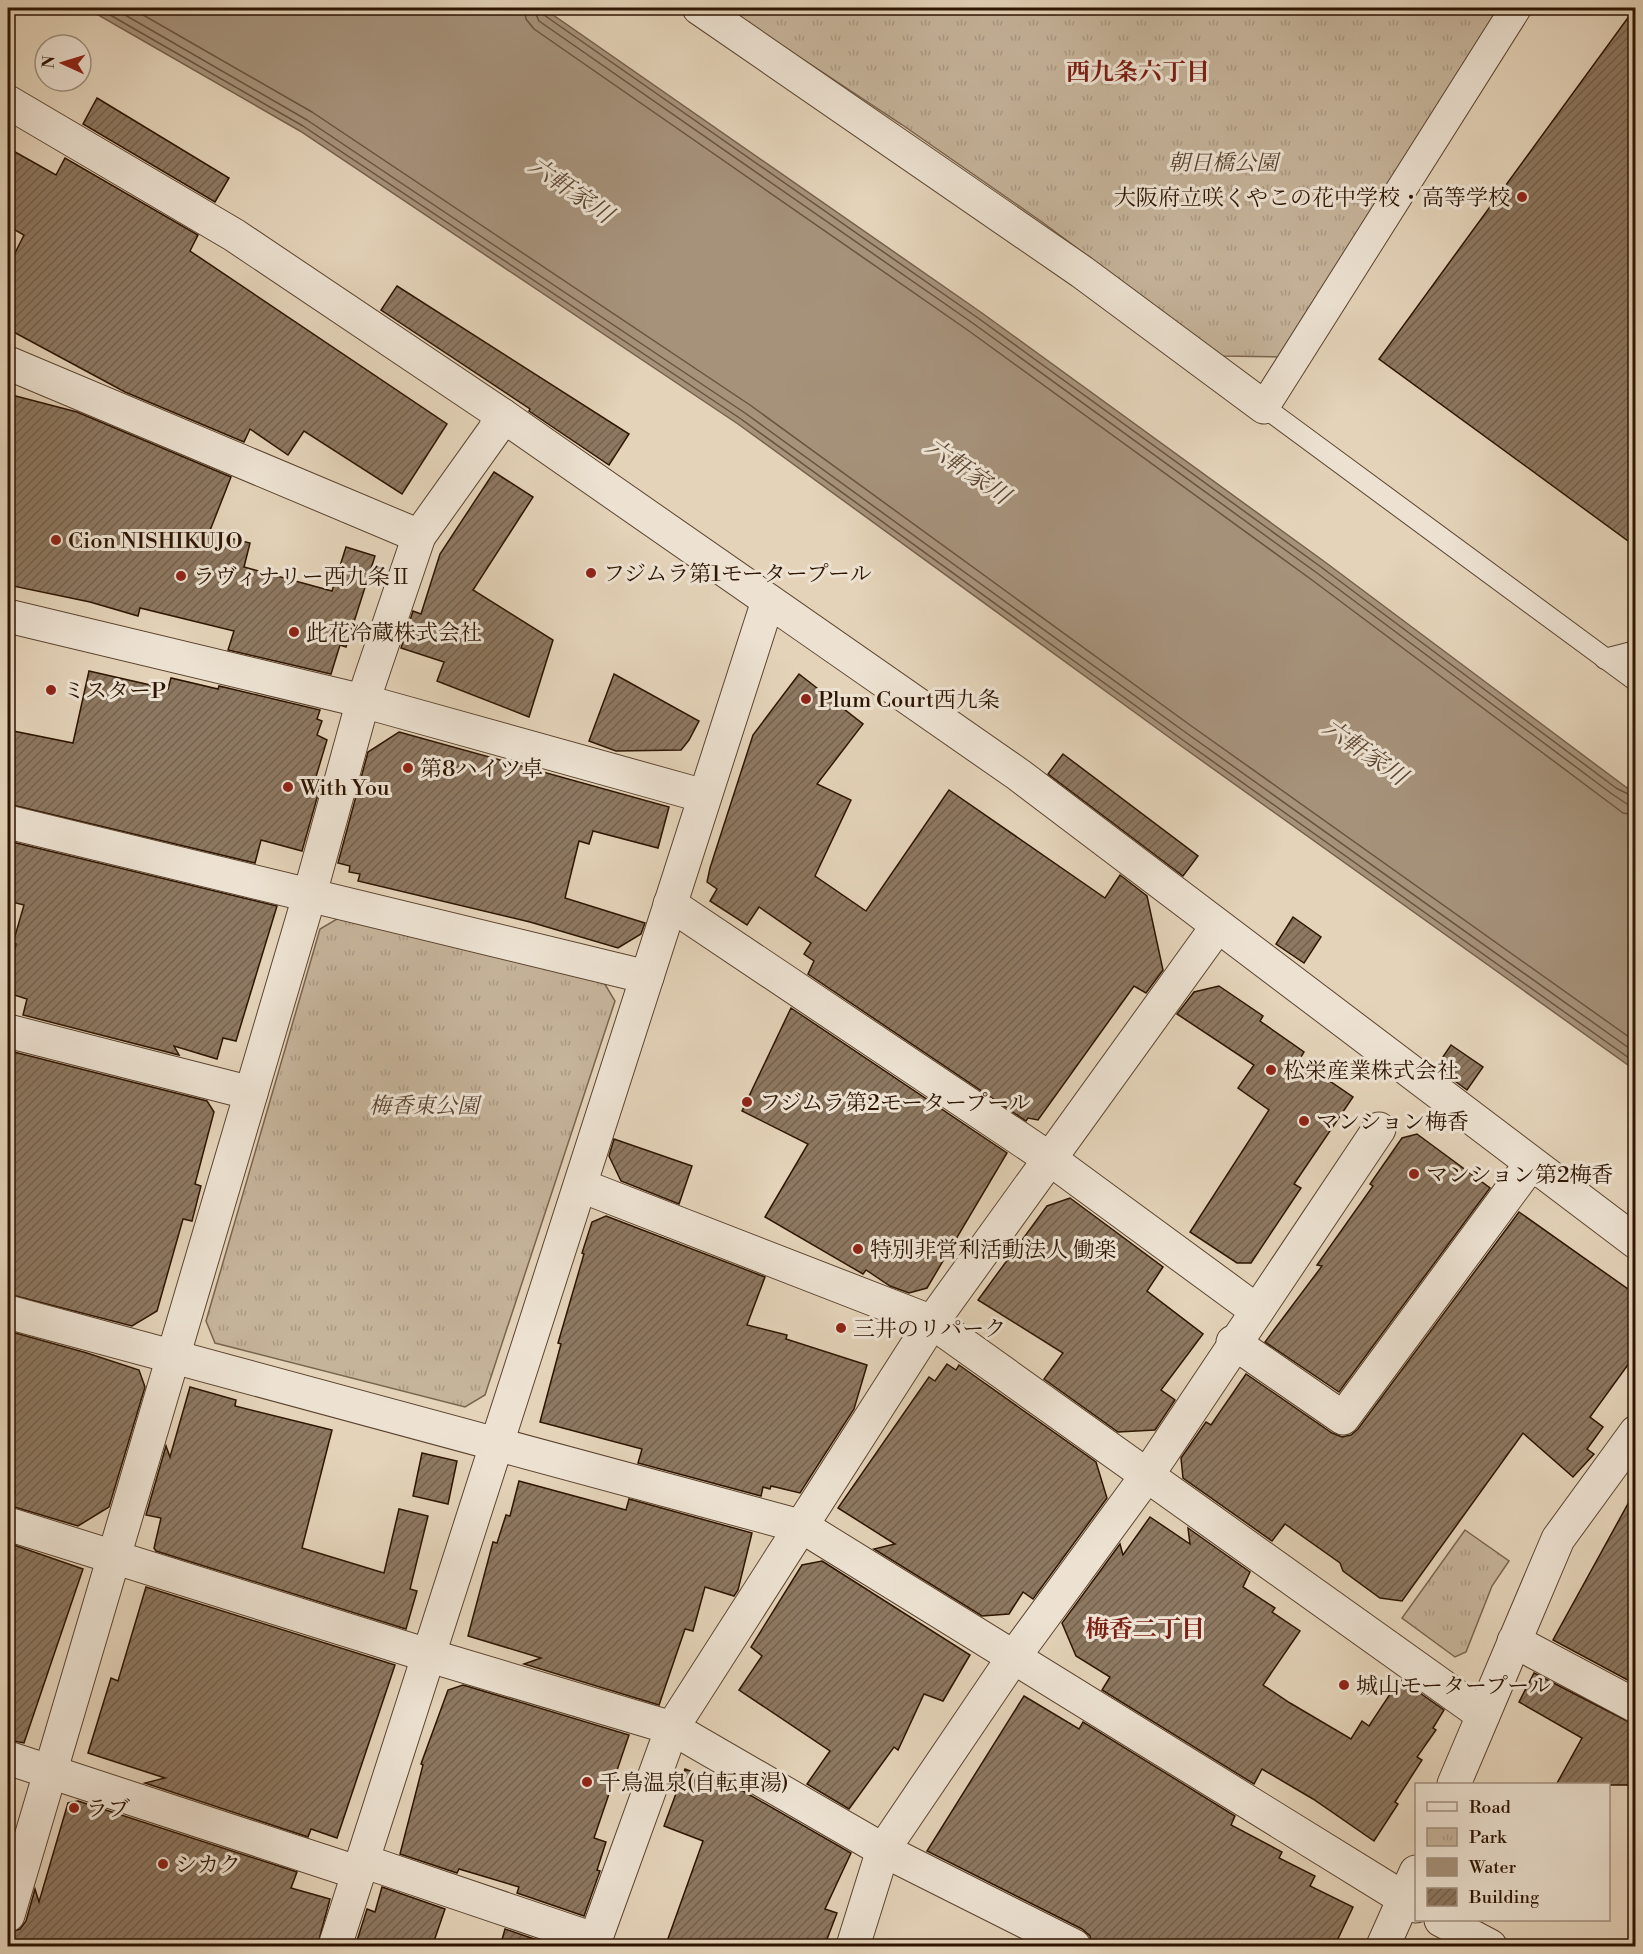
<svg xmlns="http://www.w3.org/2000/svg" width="1643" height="1954" font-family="'Libre Bodoni','Noto Serif JP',serif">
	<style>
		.park { fill: url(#park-tufts); stroke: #7a644e; stroke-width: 1.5 }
		.water { fill: #a6927b; stroke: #76604b; stroke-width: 1.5 }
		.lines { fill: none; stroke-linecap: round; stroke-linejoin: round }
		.shore { stroke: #6a543e; stroke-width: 1.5 }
		.building { fill: url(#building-hatch); stroke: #2e1502; stroke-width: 1.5 }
		.service-casing { stroke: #5c4430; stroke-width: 22 }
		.pedestrian-casing { stroke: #5c4430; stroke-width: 32 }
		.minor-casing { stroke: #5c4430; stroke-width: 35 }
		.service { stroke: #ede2d2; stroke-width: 20 }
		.pedestrian { stroke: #ede2d2; stroke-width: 30 }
		.minor { stroke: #ede2d2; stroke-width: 33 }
		.poi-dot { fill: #8f2418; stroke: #ede2d2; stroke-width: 2 }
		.labels { text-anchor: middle; stroke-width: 6; stroke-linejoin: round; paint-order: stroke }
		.park-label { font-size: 22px; font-style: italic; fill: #5b4430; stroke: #ede2d2 }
		.poi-label { font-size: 22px; fill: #2e1502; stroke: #ede2d2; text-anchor: start }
		.neighbourhood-label { font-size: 24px; font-weight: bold; fill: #7a1f14; stroke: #ede2d2 }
		.water-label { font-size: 24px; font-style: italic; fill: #5e4732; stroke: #ede2d2 }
	</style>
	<defs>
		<pattern id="park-tufts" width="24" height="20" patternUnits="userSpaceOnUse" patternTransform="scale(1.5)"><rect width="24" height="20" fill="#c5b39a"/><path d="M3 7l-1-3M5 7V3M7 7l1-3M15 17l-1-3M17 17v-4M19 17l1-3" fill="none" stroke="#aa9983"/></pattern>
		<pattern id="building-hatch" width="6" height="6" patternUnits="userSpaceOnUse" patternTransform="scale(1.5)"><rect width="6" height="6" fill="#8d7861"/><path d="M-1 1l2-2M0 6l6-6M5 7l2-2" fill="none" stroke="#74614e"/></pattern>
	</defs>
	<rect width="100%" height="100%" fill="#e4d3b9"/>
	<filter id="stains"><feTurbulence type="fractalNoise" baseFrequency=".00333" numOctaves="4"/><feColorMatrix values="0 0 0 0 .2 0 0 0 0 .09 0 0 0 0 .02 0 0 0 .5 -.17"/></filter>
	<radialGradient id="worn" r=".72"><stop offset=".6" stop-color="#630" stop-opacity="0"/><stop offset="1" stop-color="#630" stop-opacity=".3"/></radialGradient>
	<g class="park">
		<path d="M 725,8 L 1506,8 L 1283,357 L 1222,356 L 1042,222 L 901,124 Z"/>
		<path d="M 342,916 L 603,981 L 615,1001 L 485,1395 L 465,1407 L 215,1343 L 206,1321 L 320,929 Z"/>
		<path d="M 1465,1530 L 1509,1561 L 1492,1586 L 1466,1652 L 1455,1657 L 1402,1618 Z"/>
	</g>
	<path class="water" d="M 86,8 L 543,8 L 982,313 L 1325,562 L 1635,794 L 1635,1070 L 1177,743 L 738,424 L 300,131 Z"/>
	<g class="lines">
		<g class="shore">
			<path d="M 98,8 L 303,126 L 741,419 L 1180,738 L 1636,1063"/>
			<path d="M 113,8 L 307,120 L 745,413 L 1185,732 L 1636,1053"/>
			<path d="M 131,8 L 312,112 L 750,405 L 1190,725 L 1636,1042"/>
			<path d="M 524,8 L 526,19 L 534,29 L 969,331 L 1312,580 L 1607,801 L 1623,813 L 1636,815"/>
			<path d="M 533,8 L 539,21 L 974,324 L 1317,573 L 1612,794 L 1627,804 L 1636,806"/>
			<path d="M 541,8 L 544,15 L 978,318 L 1321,567 L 1616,788 L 1636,798"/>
		</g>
	</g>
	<g class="building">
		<path d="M 1635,8 L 1635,546 L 1379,359 Z"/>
		<path d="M 97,98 L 229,178 L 215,202 L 83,124 Z"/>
		<path d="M 8,148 L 56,175 L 65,158 L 198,235 L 190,251 L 447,424 L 402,494 L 304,431 L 288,455 L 250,429 L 244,442 L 125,392 L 8,329 L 8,267 L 24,235 L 8,226 Z"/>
		<path d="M 397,286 L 629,434 L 609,465 L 529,411 L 530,409 L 381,310 Z"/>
		<path d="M 8,394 L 77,412 L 231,477 L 209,533 L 250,543 L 244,567 L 332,591 L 346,547 L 375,556 L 346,647 L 340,645 L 331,674 L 228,650 L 234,631 L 140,608 L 138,616 L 90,602 L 8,585 Z"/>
		<path d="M 494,472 L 533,497 L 473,590 L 553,640 L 529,717 L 437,681 L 444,662 L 401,648 L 413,611 L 421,614 L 440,554 Z"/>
		<path d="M 89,671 L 168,689 L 171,678 L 218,689 L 219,686 L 320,710 L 317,719 L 322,721 L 317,735 L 327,740 L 312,790 L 321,784 L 302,851 L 261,840 L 255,863 L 8,804 L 8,730 L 73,743 Z"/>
		<path d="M 614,674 L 699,721 L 689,740 L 681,750 L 616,751 L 589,741 Z"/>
		<path d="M 799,674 L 863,724 L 817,784 L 851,800 L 815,876 L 866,911 L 949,790 L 1105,898 L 1120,875 L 1147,896 L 1163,970 L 1146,993 L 1134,986 L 1038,1120 L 1028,1118 L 1026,1121 L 808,974 L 814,961 L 804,954 L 811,943 L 759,907 L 747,925 L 710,901 L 717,889 L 707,882 L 710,868 L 753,735 Z"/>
		<path d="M 399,732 L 669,807 L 658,848 L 593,831 L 589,844 L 579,841 L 565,898 L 645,923 L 641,934 L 618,948 L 530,922 L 358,881 L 360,874 L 349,872 L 350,866 L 338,863 L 368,752 Z"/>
		<path d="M 1063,754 L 1198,856 L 1183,876 L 1048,774 Z"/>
		<path d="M 8,841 L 277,906 L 236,1041 L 223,1038 L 217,1059 L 174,1046 L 179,1055 L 23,1015 L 27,999 L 8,993 L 8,977 L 16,944 L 13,943 L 24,905 L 8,901 Z"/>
		<path d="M 1293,917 L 1321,937 L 1304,963 L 1276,944 Z"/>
		<path d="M 1219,986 L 1263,1016 L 1260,1021 L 1304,1052 L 1299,1060 L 1353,1097 L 1294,1184 L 1301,1188 L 1251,1263 L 1237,1263 L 1190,1232 L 1269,1110 L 1238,1088 L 1254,1065 L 1177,1014 L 1194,992 Z"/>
		<path d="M 791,1008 L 1007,1153 L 927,1288 L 909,1293 L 890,1286 L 866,1270 L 863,1274 L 765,1217 L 808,1144 L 742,1111 Z"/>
		<path d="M 1451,1045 L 1483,1067 L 1467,1090 L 1436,1067 Z"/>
		<path d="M 14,1052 L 207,1101 L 214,1112 L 195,1184 L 201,1186 L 192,1221 L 183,1219 L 157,1311 L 132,1326 L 8,1294 L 8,1075 Z"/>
		<path d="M 1417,1134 L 1490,1188 L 1339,1392 L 1265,1342 L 1322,1266 L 1317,1265 L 1373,1186 L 1370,1184 L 1402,1138 Z"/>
		<path d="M 614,1139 L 692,1166 L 679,1204 L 621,1181 L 609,1156 Z"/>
		<path d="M 1070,1198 L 1163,1267 L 1147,1291 L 1203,1334 L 1161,1390 L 1175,1400 L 1155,1430 L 1118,1432 L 1044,1379 L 1063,1353 L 978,1300 L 1047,1206 Z"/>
		<path d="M 1519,1212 L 1635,1294 L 1635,1355 L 1590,1417 L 1603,1427 L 1587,1449 L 1594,1454 L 1573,1477 L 1523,1433 L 1402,1601 L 1380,1598 L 1343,1571 L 1340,1563 L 1285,1524 L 1272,1541 L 1183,1478 L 1181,1458 L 1206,1422 L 1211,1425 L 1246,1374 L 1332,1433 L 1342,1437 L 1351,1435 L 1358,1429 Z"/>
		<path d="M 606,1216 L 765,1277 L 747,1325 L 787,1335 L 786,1339 L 867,1365 L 854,1409 L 800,1493 L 771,1486 L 770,1489 L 763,1487 L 761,1496 L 638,1463 L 642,1449 L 540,1422 L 561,1344 L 558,1343 L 584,1254 L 582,1253 L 592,1222 Z"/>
		<path d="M 8,1331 L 87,1353 L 139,1370 L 145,1387 L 109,1507 L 78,1526 L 11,1506 L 15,1491 L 8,1489 Z"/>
		<path d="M 947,1364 L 956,1370 L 959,1365 L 1096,1462 L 1107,1498 L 1033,1599 L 1023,1592 L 1009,1614 L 982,1616 L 874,1549 L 895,1544 L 838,1508 L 929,1377 L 935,1381 Z"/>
		<path d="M 190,1387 L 236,1400 L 235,1406 L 332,1430 L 302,1548 L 384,1573 L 399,1509 L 428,1516 L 410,1589 L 417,1591 L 406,1629 L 156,1551 L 154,1548 L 161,1518 L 146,1515 L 166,1446 L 170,1457 Z"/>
		<path d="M 422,1453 L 457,1461 L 448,1504 L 413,1496 Z"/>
		<path d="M 519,1481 L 626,1510 L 629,1499 L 752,1533 L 738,1590 L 734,1596 L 705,1587 L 693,1631 L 685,1629 L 659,1705 L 524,1664 L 541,1658 L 468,1636 L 493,1542 L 497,1543 L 506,1515 L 510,1516 Z"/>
		<path d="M 1635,1491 L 1635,1684 L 1553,1640 Z"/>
		<path d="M 1150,1517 L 1190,1544 L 1188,1528 L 1250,1572 L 1243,1587 L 1275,1608 L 1272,1612 L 1300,1631 L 1263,1685 L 1290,1703 L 1351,1739 L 1362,1721 L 1369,1726 L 1400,1679 L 1444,1710 L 1433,1728 L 1436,1730 L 1417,1757 L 1422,1760 L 1395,1802 L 1398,1804 L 1374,1841 L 1313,1799 L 1262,1769 L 1254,1784 L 1102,1690 L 1110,1677 L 1076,1656 L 1062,1623 L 1120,1544 L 1123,1555 Z"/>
		<path d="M 8,1543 L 83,1569 L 24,1743 L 8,1740 Z"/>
		<path d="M 822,1561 L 970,1655 L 943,1701 L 924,1694 L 898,1750 L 894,1747 L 849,1809 L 807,1784 L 830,1751 L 739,1690 L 762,1656 L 751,1647 L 802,1565 Z"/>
		<path d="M 146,1587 L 395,1665 L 337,1838 L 311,1829 L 308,1837 L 145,1783 L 165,1778 L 88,1753 L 111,1678 L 118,1681 Z"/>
		<path d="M 1534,1673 L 1635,1725 L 1635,1785 L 1556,1785 L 1582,1738 L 1519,1702 Z"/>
		<path d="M 463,1685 L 629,1735 L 594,1838 L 606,1842 L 597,1870 L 600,1871 L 584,1916 L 517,1893 L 519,1887 L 459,1869 L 457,1873 L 400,1854 L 423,1765 L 421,1764 L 448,1690 Z"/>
		<path d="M 1024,1696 L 1079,1729 L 1083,1722 L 1235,1816 L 1231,1825 L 1282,1852 L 1279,1858 L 1315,1876 L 1310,1886 L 1353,1907 L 1334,1947 L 1092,1947 L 1090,1936 L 1082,1929 L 927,1851 Z"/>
		<path d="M 685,1769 L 743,1791 L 851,1853 L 825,1909 L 837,1913 L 824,1947 L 665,1947 L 703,1841 L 664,1826 Z"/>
		<path d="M 78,1801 L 297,1872 L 291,1888 L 330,1899 L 317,1947 L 25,1947 L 8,1943 L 8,1933 L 20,1929 L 26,1921 L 35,1889 L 39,1902 L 68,1803 Z"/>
		<path d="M 382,1887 L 445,1909 L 432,1947 L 355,1947 L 367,1909 L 375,1912 Z"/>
		<path d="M 505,1929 L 546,1943 L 545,1947 L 500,1947 Z"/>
	</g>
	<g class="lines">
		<g class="service-casing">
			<g id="service">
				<path d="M 1264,407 L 1636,681"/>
				<path d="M 1605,659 L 1636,651"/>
			</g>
		</g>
		<g class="pedestrian-casing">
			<path id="pedestrian" d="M 1264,407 L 1516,8"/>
		</g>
		<g class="minor-casing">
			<g id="minor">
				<path d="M 699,8 L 1082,272 L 1264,407"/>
				<path d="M 8,102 L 234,235 L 502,415 L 1019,775 L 1636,1242"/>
				<path d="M 8,363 L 419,536"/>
				<path d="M 8,616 L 363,701 L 704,796"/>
				<path d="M 8,822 L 647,977"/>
				<path d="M 670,904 L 1050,1159 L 1257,1311"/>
				<path d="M 8,1031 L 251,1093"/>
				<path d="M 582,1186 L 932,1322 L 1483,1715"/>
				<path d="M 8,1312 L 803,1527 L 1416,1906"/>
				<path d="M 1233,1342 L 1343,1418 L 1530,1165"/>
				<path d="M 8,1524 L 427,1655 L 672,1728 L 883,1850 L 1074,1946"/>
				<path d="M 1514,1641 L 1636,1706"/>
				<path d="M 8,1758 L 359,1873"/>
				<path d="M 1454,1784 L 1558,1539 L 1636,1432"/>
				<path d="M 363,1861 L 596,1940"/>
				<path d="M 8,1915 L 309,897 L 363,701 L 419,536 L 494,431 L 502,415"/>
				<path d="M 1441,1920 L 1490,1946"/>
				<path d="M 335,1946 L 768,601"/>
				<path d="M 593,1946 L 672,1728 L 932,1322 L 1217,927"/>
				<path d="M 853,1946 L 883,1850 L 1013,1658 L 1148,1474 L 1379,1129"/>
				<path d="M 1383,1946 L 1416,1872"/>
			</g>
		</g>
		<use href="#service" class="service"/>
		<use href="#pedestrian" class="pedestrian"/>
		<use href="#minor" class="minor"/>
	</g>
	<g class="poi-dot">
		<circle cx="1522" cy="197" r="6"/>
		<circle cx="56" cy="540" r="6"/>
		<circle cx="591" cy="573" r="6"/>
		<circle cx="181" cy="576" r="6"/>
		<circle cx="294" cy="632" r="6"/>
		<circle cx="51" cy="690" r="6"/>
		<circle cx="806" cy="699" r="6"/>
		<circle cx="408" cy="768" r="6"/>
		<circle cx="288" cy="787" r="6"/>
		<circle cx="1271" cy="1070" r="6"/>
		<circle cx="747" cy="1102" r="6"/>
		<circle cx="1304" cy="1121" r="6"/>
		<circle cx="1414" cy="1174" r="6"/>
		<circle cx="858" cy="1249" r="6"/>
		<circle cx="841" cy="1328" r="6"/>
		<circle cx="1344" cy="1685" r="6"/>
		<circle cx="587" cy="1782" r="6"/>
		<circle cx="74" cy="1808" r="6"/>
		<circle cx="163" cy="1864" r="6"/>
	</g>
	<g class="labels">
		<g class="park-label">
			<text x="1223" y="170">朝日橋公園</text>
			<text x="424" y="1113">梅香東公園</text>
		</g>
		<g class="poi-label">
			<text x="1510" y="205" text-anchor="end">大阪府立咲くやこの花中学校・高等学校</text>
			<text x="68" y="548">Cion NISHIKUJO</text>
			<text x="603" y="581">フジムラ第1モータープール</text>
			<text x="193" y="584">ラヴィナリー西九条Ⅱ</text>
			<text x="306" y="640">此花冷蔵株式会社</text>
			<text x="63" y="698">ミスターP</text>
			<text x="818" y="707">Plum Court西九条</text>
			<text x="420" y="776">第8ハイツ卓</text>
			<text x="300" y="795">With You</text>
			<text x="1283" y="1078">松栄産業株式会社</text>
			<text x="759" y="1110">フジムラ第2モータープール</text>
			<text x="1316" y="1129">マンション梅香</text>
			<text x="1426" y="1182">マンション第2梅香</text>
			<text x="870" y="1257">特別非営利活動法人 働楽</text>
			<text x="853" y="1336">三井のリパーク</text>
			<text x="1356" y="1693">城山モータープール</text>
			<text x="599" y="1790">千鳥温泉(自転車湯)</text>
			<text x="86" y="1816">ラブ</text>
			<text x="175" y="1872">シカク</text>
		</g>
		<g class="neighbourhood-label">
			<text x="1138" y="80">西九条六丁目</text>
			<text x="1145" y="1637">梅香二丁目</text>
		</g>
		<g class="water-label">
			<text transform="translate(571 190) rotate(35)" y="8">六軒家川</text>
			<text transform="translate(968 471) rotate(35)" y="8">六軒家川</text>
			<text transform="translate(1365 752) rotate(35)" y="8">六軒家川</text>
		</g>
	</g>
	<rect width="1643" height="1954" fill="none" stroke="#e4d3b9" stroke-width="30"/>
	<rect x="9" y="9" width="1625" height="1936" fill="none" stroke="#2e1502" stroke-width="3"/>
	<rect x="15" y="15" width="1613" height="1924" fill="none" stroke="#2e1502" stroke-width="1.5"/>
	<rect x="1415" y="1783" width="195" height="138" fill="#ede2d2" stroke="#a1907f" stroke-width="1.5"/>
	<rect x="1427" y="1802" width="30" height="9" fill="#ede2d2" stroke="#a1907f" stroke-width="1.5"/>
	<text x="1469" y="1813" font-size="18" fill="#2e1502">Road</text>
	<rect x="1427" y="1828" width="30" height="18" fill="url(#park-tufts)" stroke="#a1907f" stroke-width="1.5"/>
	<text x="1469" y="1843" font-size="18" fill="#2e1502">Park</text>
	<rect x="1427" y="1858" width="30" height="18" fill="#a6927b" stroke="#a1907f" stroke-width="1.5"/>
	<text x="1469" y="1873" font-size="18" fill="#2e1502">Water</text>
	<rect x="1427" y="1888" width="30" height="18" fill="url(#building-hatch)" stroke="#a1907f" stroke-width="1.5"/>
	<text x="1469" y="1903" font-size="18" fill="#2e1502">Building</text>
	<g transform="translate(63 63) rotate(274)"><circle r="28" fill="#ede2d2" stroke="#a1907f" stroke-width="1.5"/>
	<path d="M0-4.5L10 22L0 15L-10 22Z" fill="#8f2418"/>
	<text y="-9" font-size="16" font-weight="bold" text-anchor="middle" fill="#2e1502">N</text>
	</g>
	<rect width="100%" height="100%" filter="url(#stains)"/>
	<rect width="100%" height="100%" fill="url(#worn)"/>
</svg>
